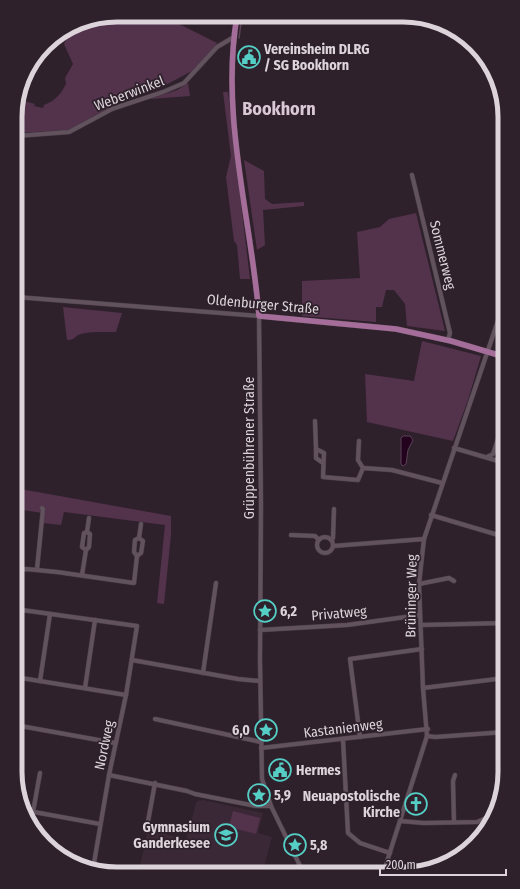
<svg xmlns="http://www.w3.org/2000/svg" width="520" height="889" font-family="'Fira Sans Condensed',sans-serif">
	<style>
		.built { fill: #3b2836 }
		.green { fill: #53324c }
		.water { fill: #23021e; stroke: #5b4157 }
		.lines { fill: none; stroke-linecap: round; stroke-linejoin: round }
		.stream { stroke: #5b4157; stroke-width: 1.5 }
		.minor-casing { stroke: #4a3f48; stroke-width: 5 }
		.major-casing { stroke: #4a3f48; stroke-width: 6 }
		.minor { stroke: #61525d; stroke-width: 4 }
		.major { stroke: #a56d99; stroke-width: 5.5 }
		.labels { text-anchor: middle; stroke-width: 3.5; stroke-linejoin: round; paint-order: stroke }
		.poi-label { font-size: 14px; font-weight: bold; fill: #ddd4db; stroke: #2e212b; text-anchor: start }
		.street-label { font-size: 14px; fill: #ddd4db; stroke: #2e212b }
		.district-label { font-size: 18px; font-weight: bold; fill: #dac8d6; stroke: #2e212b }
		.rim { fill: none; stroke: #ddd4db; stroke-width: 5 }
	</style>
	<rect width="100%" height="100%" fill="#2e212b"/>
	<path class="built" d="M 203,800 L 263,813 L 258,833 L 272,837 L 262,874 L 149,873 L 139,871 L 148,829 L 186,840 L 196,803 L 198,801 Z"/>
	<g class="green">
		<path d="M 117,15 L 181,15 L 177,23 L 217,43 L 210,53 L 192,71 L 158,89 L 129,97 L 68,130 L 16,133 L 17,99 L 35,104 L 34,106 L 43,108 L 44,105 C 55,101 61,94 66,84 L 65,78 L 73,64 L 64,44 L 68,35 L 63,32 L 78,23 Z"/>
		<path d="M 188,83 L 190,96 L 150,99 L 177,90 Z"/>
		<path d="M 223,92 L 228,92 L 250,279 L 240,279 L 237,245 L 234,241 L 226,177 L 231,156 Z"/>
		<path d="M 244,160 L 264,171 L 265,199 L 272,204 L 304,202 L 304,206 L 263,210 L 265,245 L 257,250 Z"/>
		<path d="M 416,213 L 445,331 L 407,326 L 405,304 L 394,290 L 386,290 L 382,307 L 376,307 L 376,322 L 302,316 L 302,281 L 360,278 L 357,232 L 380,227 L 389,219 Z"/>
		<path d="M 63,307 L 122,313 L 116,332 C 107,332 86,331 78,335 C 74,338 73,340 67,340 Z"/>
		<path d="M 422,341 L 481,356 L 468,400 L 453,441 L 367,422 L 365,374 L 414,381 Z"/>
		<path d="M 15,488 L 171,516 L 171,535 L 164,604 L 157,603 L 165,525 L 64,512 L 61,525 L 43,523 L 43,513 L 15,509 Z"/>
		<path d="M 233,811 L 260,818 L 256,834 L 229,827 Z"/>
	</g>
	<path class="water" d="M 403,436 L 410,436 L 413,440 L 408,450 L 406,464 L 403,466 L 401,464 L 401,438 Z"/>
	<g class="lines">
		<path class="stream" d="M 239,38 L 242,16"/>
		<g class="minor-casing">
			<g id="minor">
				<path d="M 16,136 L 69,132 L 112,109 L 163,92 L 184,83 L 217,47 L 234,37"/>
				<path d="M 412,175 L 450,333 L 448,340"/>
				<path d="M 16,297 L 259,316 L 261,505 L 260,660 L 262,779 L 271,806 L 304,874"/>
				<path d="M 315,421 L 316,449 L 324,453 L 323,477 L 358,480 L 363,468 L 392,470 L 442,483"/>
				<path d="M 359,441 L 358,460 L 363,468"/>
				<path d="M 454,448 L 505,463"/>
				<path d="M 316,449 L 316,458 L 323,463"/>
				<path d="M 487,457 L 493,454 L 501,430"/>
				<path d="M 500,505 L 505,489"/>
				<path d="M 431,515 L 505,537"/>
				<path d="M 291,535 L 315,536 L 319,540"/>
				<circle cx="325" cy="545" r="8"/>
				<path d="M 331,540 L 333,538 L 334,509"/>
				<path d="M 333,546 L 424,539"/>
				<path d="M 86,550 L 82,547 L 84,533 L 87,532"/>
				<path d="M 137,556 L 134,552 L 135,540 L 139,538"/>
				<path d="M 37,569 L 43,509 L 42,508"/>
				<path d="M 21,570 L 26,569 L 57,572 L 134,583 L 137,556 L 141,553 L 143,541 L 139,538 L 141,524"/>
				<path d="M 82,575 L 86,550 L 89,547 L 90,534 L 87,532 L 89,518"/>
				<path d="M 15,579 L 19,577 L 21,572 L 19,568 L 15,566"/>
				<path d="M 419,584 L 449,578 L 454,581"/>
				<path d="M 15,609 L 137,626 L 126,695 L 109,775 L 93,869"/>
				<path d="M 421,625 L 505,623"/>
				<path d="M 260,630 L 347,625 L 420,615"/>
				<path d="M 132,660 L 238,679 L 260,681"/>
				<path d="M 203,673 L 216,583"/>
				<path d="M 15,677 L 126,695"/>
				<path d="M 40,681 L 50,614"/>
				<path d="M 85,688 L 95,620"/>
				<path d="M 423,688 L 505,678"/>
				<path d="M 155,719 L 261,742"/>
				<path d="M 15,725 L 115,743"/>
				<path d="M 427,736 L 435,737 L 505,732"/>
				<path d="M 360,737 L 350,659 L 422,649"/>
				<path d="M 343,740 L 348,833 L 360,843 L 390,853"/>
				<path d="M 261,748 L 428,729"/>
				<path d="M 109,775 L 187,791 L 195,794 L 256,806 L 271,806"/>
				<path d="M 23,810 L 100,824"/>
				<path d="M 33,812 L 40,773"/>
				<path d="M 400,821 L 424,823 L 477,822 L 491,816"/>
				<path d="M 454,822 L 453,781 L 455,775"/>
				<path d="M 147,827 L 155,783"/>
				<path d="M 383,874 L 427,736 L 423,688 L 419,584 L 424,539 L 505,300"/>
			</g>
		</g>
		<g class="major-casing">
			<path id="major" d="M 237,16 C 220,116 251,217 259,316 L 396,329 L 451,341 L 505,357"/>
		</g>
		<use href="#minor" class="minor"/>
		<use href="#major" class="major"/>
	</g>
	<defs>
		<g id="civic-ring" transform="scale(1.15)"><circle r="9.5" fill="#2e212b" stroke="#55cec5" stroke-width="1.5"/><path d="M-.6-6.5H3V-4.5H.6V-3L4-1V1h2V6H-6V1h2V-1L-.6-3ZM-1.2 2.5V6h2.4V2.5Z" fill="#55cec5"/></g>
		<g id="sight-ring" transform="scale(1.15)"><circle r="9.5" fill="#2e212b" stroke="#55cec5" stroke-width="1.5"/><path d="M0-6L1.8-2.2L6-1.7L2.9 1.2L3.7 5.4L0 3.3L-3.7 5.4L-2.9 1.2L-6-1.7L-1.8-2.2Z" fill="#55cec5"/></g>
		<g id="church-ring" transform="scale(1.15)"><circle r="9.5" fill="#2e212b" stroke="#55cec5" stroke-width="1.5"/><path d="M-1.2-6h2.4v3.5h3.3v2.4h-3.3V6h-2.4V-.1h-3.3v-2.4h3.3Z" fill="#55cec5"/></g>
		<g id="school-ring" transform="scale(1.15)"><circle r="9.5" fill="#2e212b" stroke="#55cec5" stroke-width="1.5"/><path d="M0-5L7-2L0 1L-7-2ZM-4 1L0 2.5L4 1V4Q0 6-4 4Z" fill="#55cec5"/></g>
	</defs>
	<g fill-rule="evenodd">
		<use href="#civic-ring" x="249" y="57"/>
		<use href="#sight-ring" x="265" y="611"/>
		<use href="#sight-ring" x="266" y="730"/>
		<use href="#civic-ring" x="280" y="770"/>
		<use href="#sight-ring" x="259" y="795"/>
		<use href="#church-ring" x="416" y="804"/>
		<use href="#school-ring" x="226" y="835"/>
		<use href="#sight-ring" x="295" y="845"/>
	</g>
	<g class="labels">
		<g class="poi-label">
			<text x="264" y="54">Vereinsheim DLRG<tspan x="264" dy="16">/ SG Bookhorn</tspan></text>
			<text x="280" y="616">6,2</text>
			<text x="250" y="735" text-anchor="end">6,0</text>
			<text x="296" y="775">Hermes</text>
			<text x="274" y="800">5,9</text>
			<text x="400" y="801" text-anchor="end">Neuapostolische<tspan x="400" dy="16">Kirche</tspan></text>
			<text x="210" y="832" text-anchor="end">Gymnasium<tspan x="210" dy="16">Ganderkesee</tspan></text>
			<text x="310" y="850">5,8</text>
		</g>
		<g class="street-label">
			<text transform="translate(129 93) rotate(-21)" y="5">Weberwinkel</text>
			<text transform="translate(443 255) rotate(76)" y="5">Sommerweg</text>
			<text transform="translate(263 304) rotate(5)" y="5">Oldenburger Straße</text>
			<text transform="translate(249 448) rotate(-90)" y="5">Grüppenbührener Straße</text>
			<text transform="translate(411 596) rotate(-89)" y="5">Brüninger Weg</text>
			<text transform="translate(339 613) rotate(-5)" y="5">Privatweg</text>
			<text transform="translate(343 728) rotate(-7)" y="5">Kastanienweg</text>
			<text transform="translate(104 745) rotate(-78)" y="5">Nordweg</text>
		</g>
		<g class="district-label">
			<text x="279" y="115">Bookhorn</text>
		</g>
	</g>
	<path d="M0 0H520V889H0ZM117 22H403A95 95 0 0 1 498 117V772A95 95 0 0 1 403 867H117A95 95 0 0 1 22 772V117A95 95 0 0 1 117 22Z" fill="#2e212b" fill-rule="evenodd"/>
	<path class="rim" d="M117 22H403A95 95 0 0 1 498 117V772A95 95 0 0 1 403 867H117A95 95 0 0 1 22 772V117A95 95 0 0 1 117 22Z"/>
	<path d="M380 869v6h126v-6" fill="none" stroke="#ddd4db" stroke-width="2"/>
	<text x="386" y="869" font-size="12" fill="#ddd4db" stroke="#2e212b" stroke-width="3" paint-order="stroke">200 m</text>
</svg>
